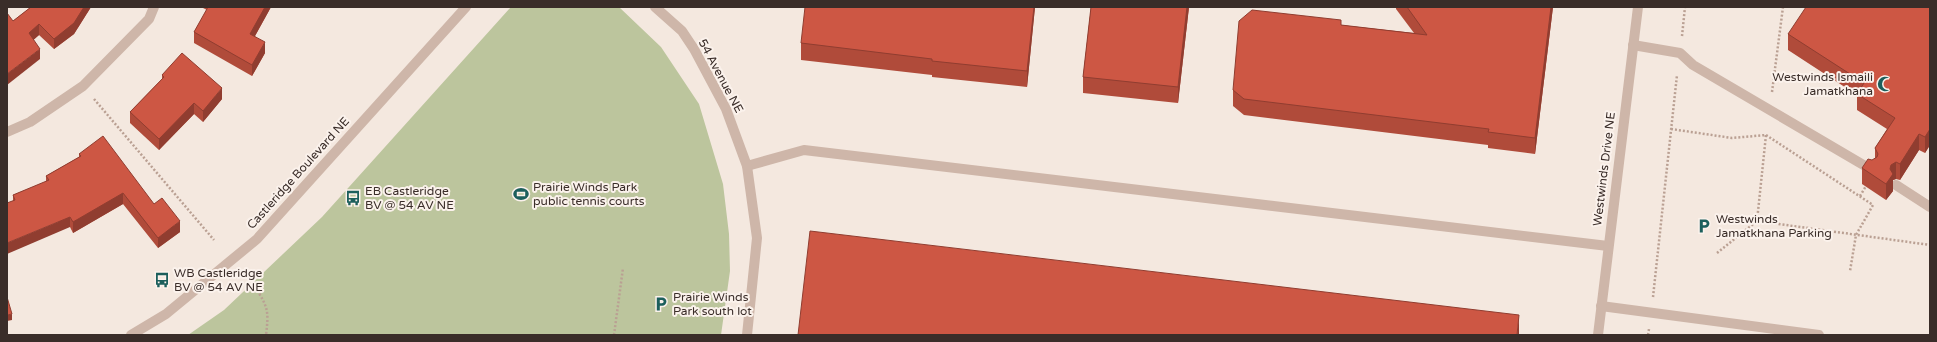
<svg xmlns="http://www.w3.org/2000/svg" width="1937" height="342" font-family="'Varela Round',sans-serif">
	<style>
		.green { fill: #bcc59d }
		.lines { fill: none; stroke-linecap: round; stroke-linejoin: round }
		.path { stroke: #baa093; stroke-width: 2.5; stroke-dasharray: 2 2; stroke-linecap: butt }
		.service { stroke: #ceb6a9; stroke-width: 10 }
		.minor { stroke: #ceb6a9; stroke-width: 10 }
		.tertiary { stroke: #ceb6a9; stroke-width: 10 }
		.wall { fill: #b04b3a }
		.shaded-wall { fill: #903d30 }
		.building { fill: #cd5744; stroke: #903d30 }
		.labels { text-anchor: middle; stroke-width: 4; stroke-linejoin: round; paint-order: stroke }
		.street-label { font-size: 12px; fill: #3a2d29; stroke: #fbf2ec }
		.poi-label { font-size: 12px; fill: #3a2d29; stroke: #fbf2ec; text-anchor: start }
	</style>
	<rect width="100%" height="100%" fill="#f4e8df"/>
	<path class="green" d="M 511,7 L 619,7 L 661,47 L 699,104 L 723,184 L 729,234 L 730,271 L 721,335 L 188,335 L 224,310 L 322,217 Z"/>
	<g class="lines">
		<g class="path">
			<path d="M 1682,36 L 1685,7"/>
			<path d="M 1772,92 L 1783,7"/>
			<path d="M 94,99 L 214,240"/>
			<path d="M 1671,129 L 1732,138 L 1766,135 L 1757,221 L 1930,245"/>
			<path d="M 1766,135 L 1873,205 L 1856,235 L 1850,271"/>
			<path d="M 1860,196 L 1866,186"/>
			<path d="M 1717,253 L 1757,221"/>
			<path d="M 255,287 C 268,307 269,311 266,335"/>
			<path d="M 1653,297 L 1677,75"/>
			<path d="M 614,335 L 623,268"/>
			<path d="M 1648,335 L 1649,329"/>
		</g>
		<g class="service">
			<path d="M 1633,45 L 1680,53 L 1693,65 L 1872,170"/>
			<path d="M 747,166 L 804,150 L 1608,246"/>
			<path d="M 1896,185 L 1930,207"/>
			<path d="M 1601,306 L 1819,335"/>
		</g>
		<g class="minor">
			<path d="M 655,7 L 682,31 L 694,49 L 726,109 L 747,166 L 757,238 L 747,335"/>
			<path d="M 7,132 L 30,122 L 83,86 L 149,19 L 154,7"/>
		</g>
		<g class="tertiary">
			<path d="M 131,335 L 166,314 L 257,239 L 466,7"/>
			<path d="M 1598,335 L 1638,7"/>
		</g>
	</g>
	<g class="wall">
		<path d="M 31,7 L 91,7 L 74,34 L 54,49 L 39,35 L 33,40 L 40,59 L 13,21 Z"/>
		<path d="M 201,7 L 271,7 L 255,36 L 265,53 L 252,76 L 194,43 L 194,32 L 207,10 Z"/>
		<path d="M 1035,7 L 1027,87 L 932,77 L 932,75 L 801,60 L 801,43 Z"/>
		<path d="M 1091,7 L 1189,7 L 1178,103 L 1083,93 L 1083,77 Z"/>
		<path d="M 1396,7 L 1553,7 L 1535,154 L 1488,148 L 1488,145 L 1244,115 L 1233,106 L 1233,90 L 1341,25 L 1414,33 L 1396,9 Z"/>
		<path d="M 1930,7 L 1930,145 L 1925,153 L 1919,150 L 1900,180 L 1896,179 L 1893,180 L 1893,191 L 1886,200 L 1862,184 L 1862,168 L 1875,159 L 1875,148 L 1887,129 L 1857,110 L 1857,95 L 1788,50 L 1788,34 Z"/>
		<path d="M 162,75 L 222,99 L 203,122 L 194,114 L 159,150 L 130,123 L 130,112 L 162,79 Z"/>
		<path d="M 79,154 L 154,204 L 180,232 L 158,248 L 123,204 L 73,233 L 70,227 L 13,201 L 13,195 L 46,182 L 46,176 L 79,157 Z"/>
	</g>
	<g class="shaded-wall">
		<path d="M 84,7 L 91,7 L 74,34 L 54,49 L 54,39 Z"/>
		<path d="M 265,7 L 271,7 L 250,45 L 250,34 Z"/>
		<path d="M 1034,7 L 1035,7 L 1027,87 L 1027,71 Z"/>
		<path d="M 1187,7 L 1189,7 L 1178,103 L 1178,87 Z"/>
		<path d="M 1551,7 L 1553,7 L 1535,154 L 1535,138 Z"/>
		<path d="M 39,24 L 39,35 L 29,44 L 29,33 Z"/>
		<path d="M 265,42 L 265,53 L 252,76 L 252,65 Z"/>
		<path d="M 40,49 L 40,59 L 7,85 L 7,74 Z"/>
		<path d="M 222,88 L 222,99 L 203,122 L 203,111 Z"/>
		<path d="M 194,103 L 194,114 L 159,150 L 159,139 Z"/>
		<path d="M 1930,129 L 1930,145 L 1925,153 L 1925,137 Z"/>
		<path d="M 1919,134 L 1919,150 L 1900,180 L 1900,164 Z"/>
		<path d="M 1896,162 L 1896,179 L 1893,180 L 1893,191 L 1886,200 L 1886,184 L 1890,169 L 1891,165 Z"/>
		<path d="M 123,193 L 123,204 L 73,233 L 73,222 Z"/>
		<path d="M 70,217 L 70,227 L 7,254 L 7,243 Z"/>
		<path d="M 180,221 L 180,232 L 158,248 L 158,238 Z"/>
		<path d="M 12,314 L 12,320 L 7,321 L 7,315 Z"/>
		<path d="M 1519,315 L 1519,335 L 1517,335 Z"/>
	</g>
	<g class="building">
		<path d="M 31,7 L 84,7 L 74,23 L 54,39 L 39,24 L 29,33 L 40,49 L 7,74 L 7,13 L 13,21 Z"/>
		<path d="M 208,7 L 265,7 L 250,34 L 265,42 L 252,65 L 194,32 Z"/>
		<path d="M 805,7 L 1034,7 L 1027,71 L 932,61 L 932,59 L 801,43 Z"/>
		<path d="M 1091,7 L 1187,7 L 1178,87 L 1083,77 Z"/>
		<path d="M 1407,7 L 1551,7 L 1535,138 L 1488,132 L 1489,129 L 1244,99 L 1233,90 L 1239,21 L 1252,10 L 1341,20 L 1341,25 L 1427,35 Z"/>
		<path d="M 1806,7 L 1930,7 L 1930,129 L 1925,137 L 1919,134 L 1900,164 L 1896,162 L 1891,165 L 1890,169 L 1893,174 L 1886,184 L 1862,168 L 1868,159 L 1872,160 L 1877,157 L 1878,154 L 1875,148 L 1895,118 L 1857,94 L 1864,83 L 1788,34 Z"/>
		<path d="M 182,53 L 222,88 L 203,111 L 194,103 L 159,139 L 130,112 L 164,77 L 162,75 Z"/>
		<path d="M 103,136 L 154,204 L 162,198 L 180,221 L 158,238 L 123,193 L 73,222 L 70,217 L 7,243 L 7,203 L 15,200 L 13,195 L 49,180 L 46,176 L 81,156 L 79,154 Z"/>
		<path d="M 810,231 L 1519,315 L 1517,335 L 798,335 Z"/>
		<path d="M 7,297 L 12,314 L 7,315 Z"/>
	</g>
	<defs>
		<g id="mosque-bare" transform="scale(1.2)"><path d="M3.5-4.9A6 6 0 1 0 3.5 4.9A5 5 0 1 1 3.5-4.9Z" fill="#1c5f5c" stroke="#fbf2ec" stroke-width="2.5" paint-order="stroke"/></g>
		<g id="stadium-bare" transform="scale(1.2)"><path d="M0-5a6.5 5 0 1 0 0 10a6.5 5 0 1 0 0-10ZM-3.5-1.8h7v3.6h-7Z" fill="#1c5f5c" stroke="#fbf2ec" stroke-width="2.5" paint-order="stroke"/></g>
		<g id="bus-bare" transform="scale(1.2)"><path d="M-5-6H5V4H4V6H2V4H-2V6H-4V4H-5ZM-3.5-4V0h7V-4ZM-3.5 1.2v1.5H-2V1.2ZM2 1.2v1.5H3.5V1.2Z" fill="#1c5f5c" stroke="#fbf2ec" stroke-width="2.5" paint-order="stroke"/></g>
		<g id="parking-bare" transform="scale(1.2)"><path d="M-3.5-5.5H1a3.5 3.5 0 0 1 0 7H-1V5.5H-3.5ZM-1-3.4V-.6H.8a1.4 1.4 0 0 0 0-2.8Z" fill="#1c5f5c" stroke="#fbf2ec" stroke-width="2.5" paint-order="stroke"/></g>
	</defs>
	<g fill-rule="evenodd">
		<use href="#mosque-bare" x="1885" y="84"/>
		<use href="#stadium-bare" x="521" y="194"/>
		<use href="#bus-bare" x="353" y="198"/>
		<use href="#parking-bare" x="1704" y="226"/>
		<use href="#bus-bare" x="162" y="280"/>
		<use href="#parking-bare" x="661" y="304"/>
	</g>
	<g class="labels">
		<g class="street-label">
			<text transform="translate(721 76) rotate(62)" y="4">54 Avenue NE</text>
			<text transform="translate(1604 169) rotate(-83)" y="4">Westwinds Drive NE</text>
			<text transform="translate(298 173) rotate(-48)" y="4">Castleridge Boulevard NE</text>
		</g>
		<g class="poi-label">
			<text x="1873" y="81" text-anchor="end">Westwinds Ismaili<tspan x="1873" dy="14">Jamatkhana</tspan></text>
			<text x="533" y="191">Prairie Winds Park<tspan x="533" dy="14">public tennis courts</tspan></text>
			<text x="365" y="195">EB Castleridge<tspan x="365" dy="14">BV @ 54 AV NE</tspan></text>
			<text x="1716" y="223">Westwinds<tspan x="1716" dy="14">Jamatkhana Parking</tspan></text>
			<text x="174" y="277">WB Castleridge<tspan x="174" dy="14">BV @ 54 AV NE</tspan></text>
			<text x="673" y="301">Prairie Winds<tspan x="673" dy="14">Park south lot</tspan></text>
		</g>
	</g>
	<rect width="1937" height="342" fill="none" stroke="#3a2d29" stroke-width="16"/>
</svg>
